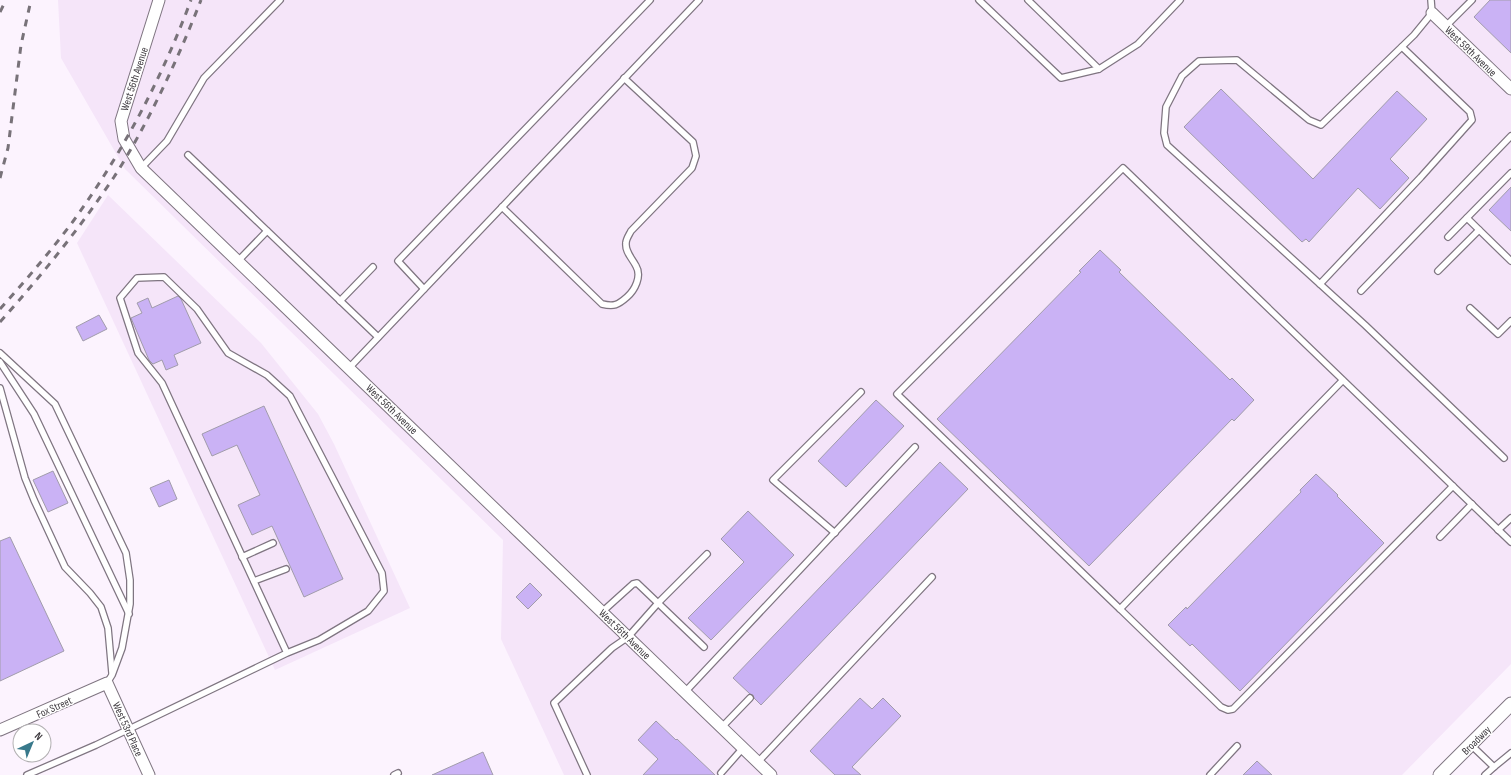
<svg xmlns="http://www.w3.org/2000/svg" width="1511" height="775" font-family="'Sofia Sans Condensed',sans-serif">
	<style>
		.built { fill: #f5e5f9 }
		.building { fill: #cab2f5; stroke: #a19cab }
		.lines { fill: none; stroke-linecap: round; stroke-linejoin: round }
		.service-casing { stroke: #7f7581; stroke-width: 8 }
		.minor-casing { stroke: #7f7581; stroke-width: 13 }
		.tertiary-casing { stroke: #7f7581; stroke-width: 15 }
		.service { stroke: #fff; stroke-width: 5.5 }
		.minor { stroke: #fff; stroke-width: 11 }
		.tertiary { stroke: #fff; stroke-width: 13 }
		.rail { stroke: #787279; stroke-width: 3; stroke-dasharray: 7 7; stroke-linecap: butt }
		.labels { text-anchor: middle; stroke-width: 3; stroke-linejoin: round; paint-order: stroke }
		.street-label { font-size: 11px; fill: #3e3a3f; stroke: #fff }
	</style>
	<rect width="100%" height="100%" fill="#fcf3fe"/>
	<g class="built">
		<path d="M 58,0 L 1511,0 L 1511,664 L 1402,775 L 564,775 L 501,639 L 503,540 L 125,169 L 61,58 Z"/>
		<path d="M 108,195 L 261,343 L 318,414 L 334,444 L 410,608 L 275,670 L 77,243 Z"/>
	</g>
	<g class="building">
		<path d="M 1490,0 L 1511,0 L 1511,53 L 1474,17 Z"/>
		<path d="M 1221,89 L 1313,179 L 1397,91 L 1427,119 L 1390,159 L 1409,178 L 1380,209 L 1358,188 L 1309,242 L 1306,239 L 1302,242 L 1184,127 Z"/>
		<path d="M 1511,187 L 1511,231 L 1489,210 Z"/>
		<path d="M 1100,250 L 1121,270 L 1119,272 L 1230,380 L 1232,378 L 1254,400 L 1234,421 L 1232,419 L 1089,566 L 937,419 L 1081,272 L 1079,271 Z"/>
		<path d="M 178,296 L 181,299 L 201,343 L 174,355 L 178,365 L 166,370 L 162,360 L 153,364 L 149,360 L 131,318 L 142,313 L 137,303 L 148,298 L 152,308 Z"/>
		<path d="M 99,315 L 107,329 L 83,341 L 76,327 Z"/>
		<path d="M 876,400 L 904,426 L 846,487 L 818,461 Z"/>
		<path d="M 264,406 L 343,579 L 304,597 L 272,526 L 252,535 L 238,505 L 260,495 L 237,445 L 212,456 L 202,434 Z"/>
		<path d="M 940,462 L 968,489 L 761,705 L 754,698 L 753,695 L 750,694 L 733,678 Z"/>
		<path d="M 53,471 L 68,503 L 48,512 L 33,480 Z"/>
		<path d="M 1316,474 L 1338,495 L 1337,496 L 1384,543 L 1240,691 L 1192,644 L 1190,646 L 1168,625 L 1186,607 L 1187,609 L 1301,492 L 1300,490 Z"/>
		<path d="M 169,480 L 177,499 L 159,507 L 150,488 Z"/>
		<path d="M 748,511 L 794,555 L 711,640 L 688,618 L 744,562 L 721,539 Z"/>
		<path d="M 10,537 L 64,651 L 0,681 L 0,541 Z"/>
		<path d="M 530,583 L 542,595 L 528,609 L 516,597 Z"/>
		<path d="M 860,698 L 872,709 L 883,698 L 901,716 L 852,767 L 861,775 L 835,775 L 810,751 Z"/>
		<path d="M 656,721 L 676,740 L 677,739 L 715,775 L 643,775 L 658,759 L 638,740 Z"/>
		<path d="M 483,752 L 493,775 L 432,775 Z"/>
		<path d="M 1257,761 L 1272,775 L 1243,775 Z"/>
	</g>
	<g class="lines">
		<g class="service-casing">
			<g id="service">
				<path d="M 979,0 L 1061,78 L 1099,69 L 1138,44 L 1180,0"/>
				<path d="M 1028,0 L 1099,69"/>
				<path d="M 1431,0 L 1432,13 L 1414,35 L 1321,125 L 1309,120 L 1237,60 L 1199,61 L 1182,76 L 1166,107 L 1164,133 L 1167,145 L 1365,325 L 1504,458"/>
				<path d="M 1446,26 L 1472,0"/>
				<path d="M 188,155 L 378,337"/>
				<path d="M 141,168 L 167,141 L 204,78 L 280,0"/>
				<path d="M 502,207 L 602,304 C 614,307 618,305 627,297 C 635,290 642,276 636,266 C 632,258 625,252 626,243 C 626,239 629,235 631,231 L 692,168 L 696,156 L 693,142 L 624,78"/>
				<path d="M 1467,218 L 1511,261"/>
				<path d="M 1448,237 L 1511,173"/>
				<path d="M 238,261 L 267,231"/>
				<path d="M 1438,271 L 1479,230"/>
				<path d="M 1320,284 L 1421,177 L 1472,120 L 1470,112 L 1402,47"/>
				<path d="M 424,289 L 398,261 L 650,0"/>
				<path d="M 1361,291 L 1511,136"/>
				<path d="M 340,301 L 373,267"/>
				<path d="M 1470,308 L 1498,334 L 1511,321"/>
				<path d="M 0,353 L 55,404 L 126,553 L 130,580 L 130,604 L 122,648 L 112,675 L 107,683"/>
				<path d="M 0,362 L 34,414 L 129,614"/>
				<path d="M 349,368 L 699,0"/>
				<path d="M 1343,380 L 1120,609 L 897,394 L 1123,168 L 1511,542"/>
				<path d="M 0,388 L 25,478 L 34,500 L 65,567 L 90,593 L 101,607 L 108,628 L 112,673"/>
				<path d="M 1498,530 L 1511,518"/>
				<path d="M 835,533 L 773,480 L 861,392"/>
				<path d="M 1440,537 L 1472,504"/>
				<path d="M 242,557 L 273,543"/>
				<path d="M 254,581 L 286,569"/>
				<path d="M 1120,609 L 1221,707 L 1228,710 L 1233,709 L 1453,486"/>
				<path d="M 602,612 L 633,584 L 637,583 L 704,647"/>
				<path d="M 685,692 L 915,447"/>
				<path d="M 722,727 L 750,698"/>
				<path d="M 1471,745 L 1494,767 L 1485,775"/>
				<path d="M 758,762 L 932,577"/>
				<path d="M 1494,767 L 1511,753"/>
				<path d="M 721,773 L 743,748"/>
				<path d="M 27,775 L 96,745 L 287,653 L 162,383 L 138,353 L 120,298 L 137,278 L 164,277 L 197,309 L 228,353 L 267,375 L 290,396 L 382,573 L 384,591 L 368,611 L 319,640 L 287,653"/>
				<path d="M 394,775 L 398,773"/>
				<path d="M 587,775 L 554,703 L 612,648 L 628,637 L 659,602 L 707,554"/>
				<path d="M 1210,775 L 1237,746"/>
			</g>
		</g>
		<g class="minor-casing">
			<g id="minor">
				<path d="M 159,0 L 121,121 L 124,139 L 141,168 L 771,775"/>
				<path d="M 1432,13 L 1511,89"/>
				<path d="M 0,730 L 107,683 L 149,775"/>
			</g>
		</g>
		<g class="tertiary-casing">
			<path id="tertiary" d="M 1440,775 L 1511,704"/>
		</g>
		<use href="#service" class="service"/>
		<use href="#minor" class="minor"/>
		<use href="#tertiary" class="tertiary"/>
		<g class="rail">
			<path d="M 0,12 L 6,0"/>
			<path d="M 0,178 L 8,148 L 21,45 L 31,0"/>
			<path d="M 0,309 C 26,280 51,251 74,220 C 123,152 162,78 191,0"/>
			<path d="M 0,322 C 41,276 80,228 114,177 C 148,124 178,59 201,0"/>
		</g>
	</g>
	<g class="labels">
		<g class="street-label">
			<text transform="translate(1471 51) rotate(44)" y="4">West 59th Avenue</text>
			<text transform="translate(134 79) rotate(-72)" y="4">West 56th Avenue</text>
			<text transform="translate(392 409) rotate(44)" y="4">West 56th Avenue</text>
			<text transform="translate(625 634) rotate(44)" y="4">West 56th Avenue</text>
			<text transform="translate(54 707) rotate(-24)" y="4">Fox Street</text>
			<text transform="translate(128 729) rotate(66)" y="4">West 53rd Place</text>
			<text transform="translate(1476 740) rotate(-45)" y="4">Broadway</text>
		</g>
	</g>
	<g transform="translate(32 743) rotate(44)"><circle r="19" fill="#ffffff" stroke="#b2b0b2"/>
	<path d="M0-3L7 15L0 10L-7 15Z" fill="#38798b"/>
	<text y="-6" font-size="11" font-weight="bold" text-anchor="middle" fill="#3e3a3f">N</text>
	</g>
</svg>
